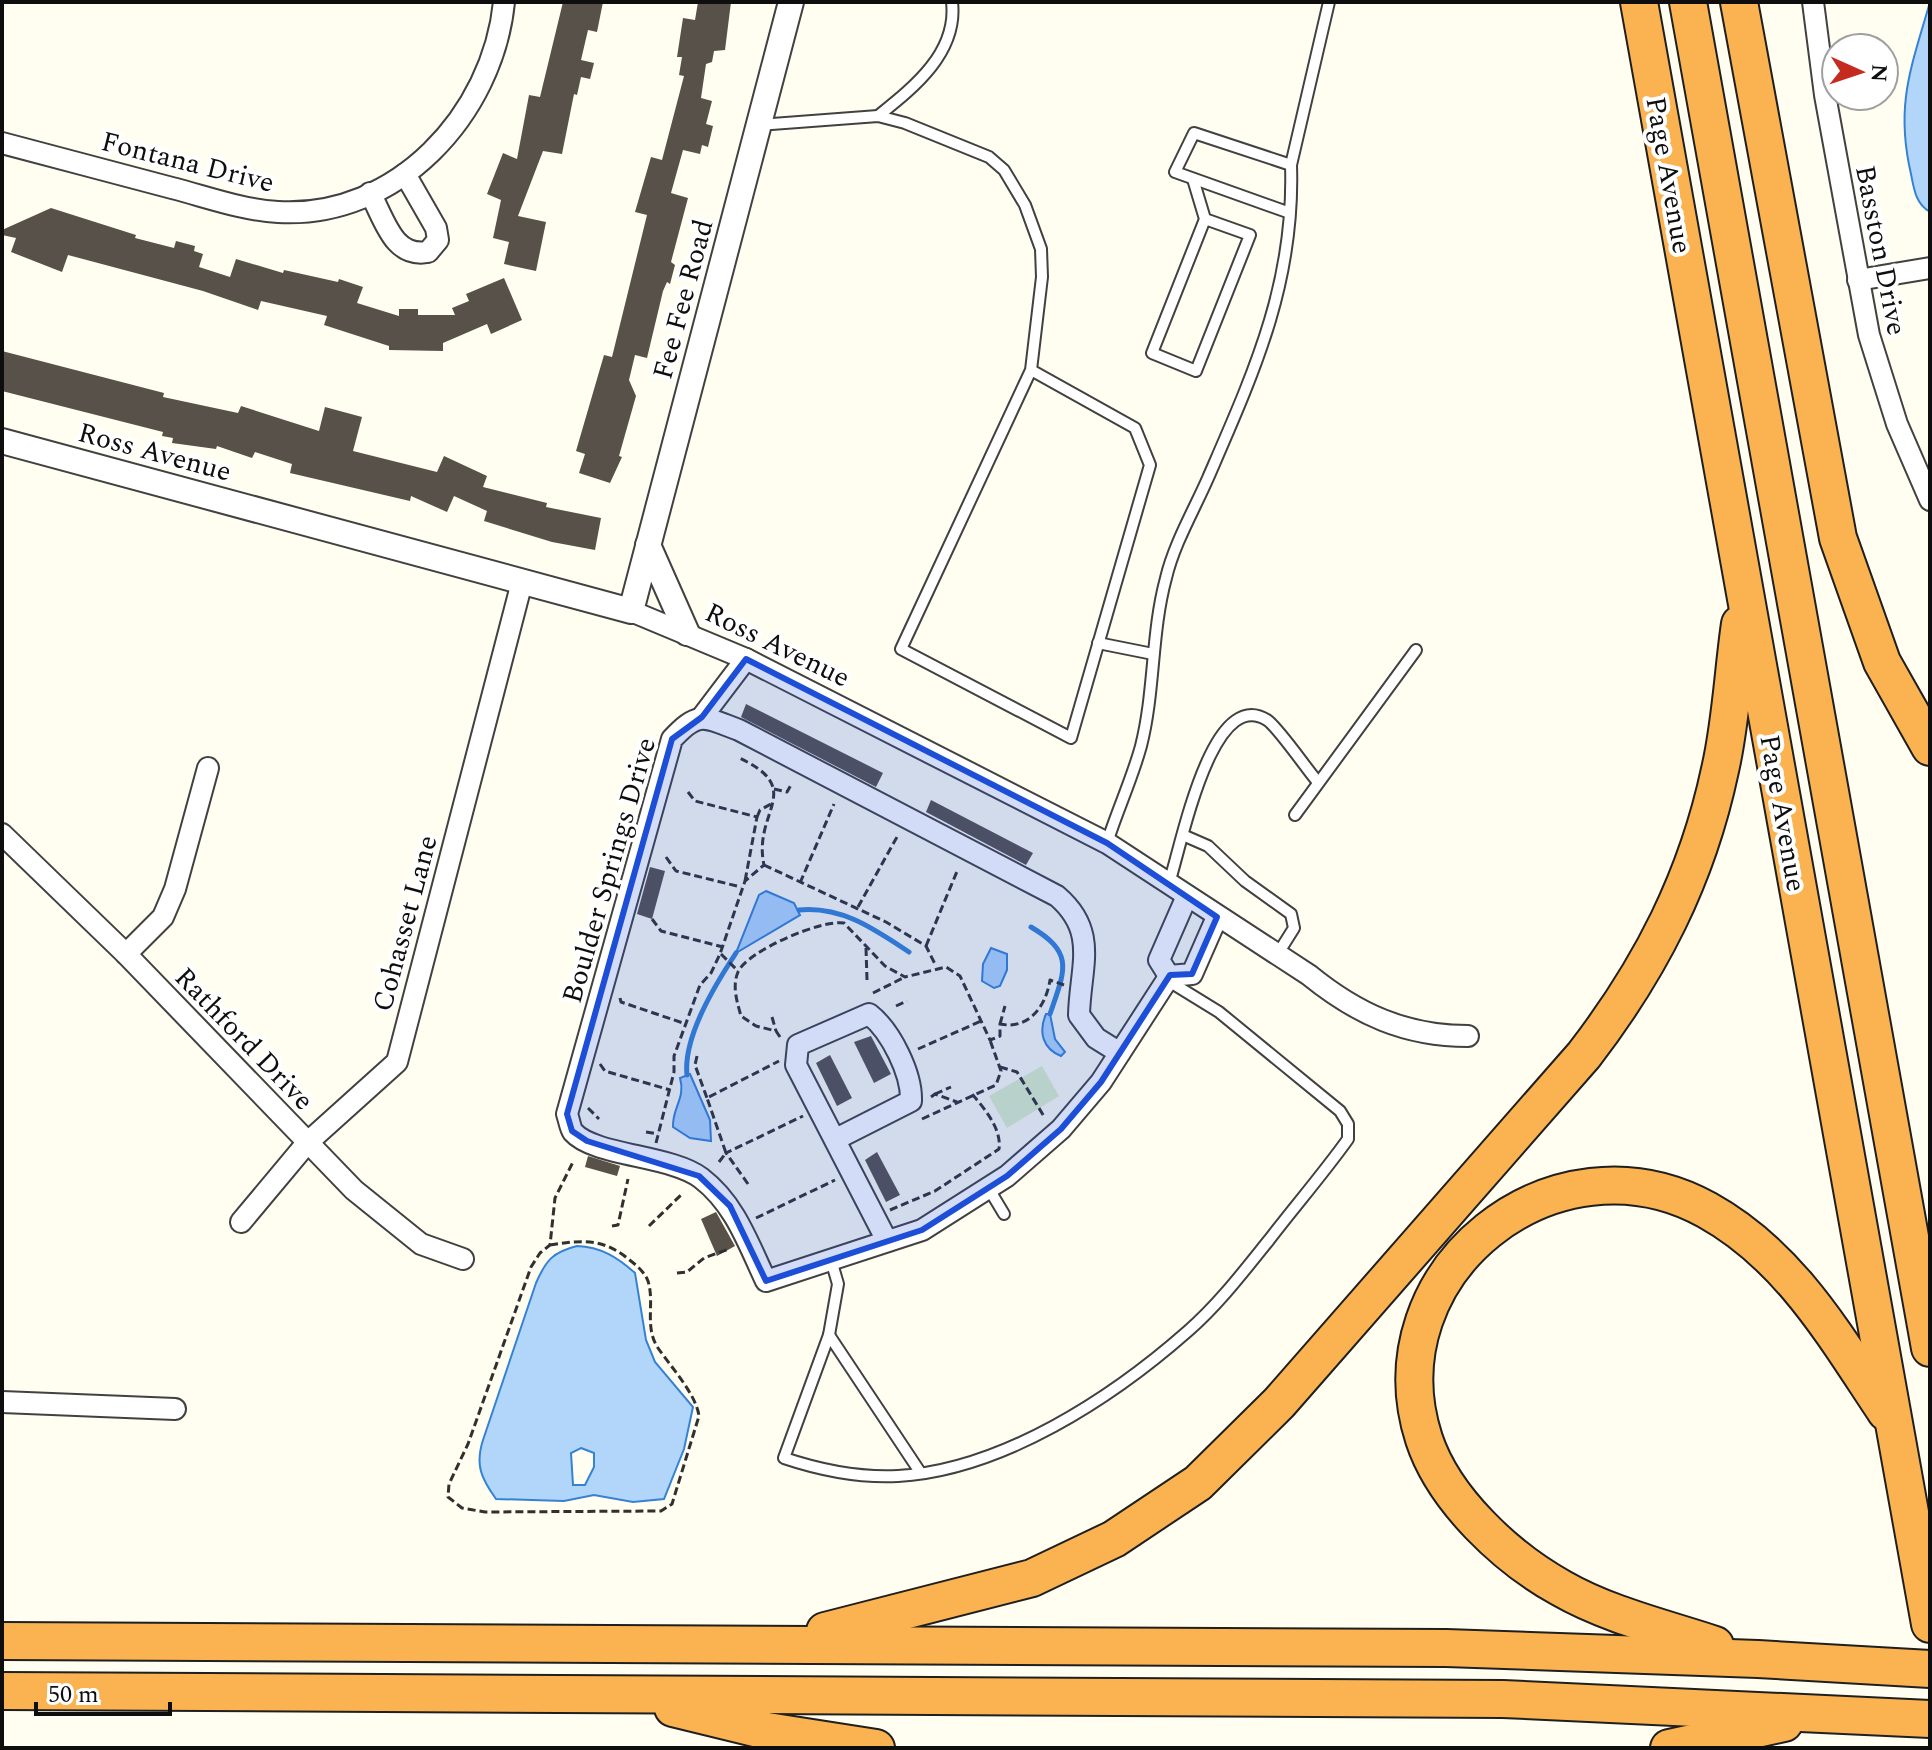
<svg xmlns="http://www.w3.org/2000/svg" width="1932" height="1750" font-family="Spectral,serif">
	<style>
		.pitch { fill: #dff2c9 }
		.water { fill: #b2d6f9; stroke: #3582d4; stroke-width: 2; fill-rule: evenodd }
		.lines { fill: none; stroke-linecap: round; stroke-linejoin: round }
		.stream { stroke: #3582d4; stroke-width: 5 }
		.building { fill: #58514a }
		.service-casing { stroke: #414141; stroke-width: 14 }
		.minor-casing { stroke: #414141; stroke-width: 24 }
		.tertiary-casing { stroke: #414141; stroke-width: 28 }
		.motorway-casing { stroke: #1f1f1f; stroke-width: 40 }
		.path { stroke: #303030; stroke-width: 3; stroke-dasharray: 8 4; stroke-linecap: butt }
		.service { stroke: #fff; stroke-width: 10 }
		.minor { stroke: #fff; stroke-width: 20 }
		.tertiary { stroke: #fff; stroke-width: 24 }
		.motorway { stroke: #fbb352; stroke-width: 36 }
		.marked { fill: #1d4ed8; fill-opacity: 0.2; stroke: #1d4ed8; stroke-width: 6; stroke-linejoin: round }
		.labels { text-anchor: middle; stroke-width: 8; stroke-linejoin: round; paint-order: stroke }
		.street-label { font-size: 28px; fill: #0e0e0e; stroke: #fff }
	</style>
	<rect width="100%" height="100%" fill="#fffef0"/>
	<path class="pitch" d="M 1042,1066 L 1059,1096 L 1007,1128 L 989,1096 Z"/>
	<g class="water">
		<path d="M 1930,2 L 1930,212 C 1916,204 1914,190 1911,174 C 1895,105 1911,68 1930,2 Z"/>
		<path d="M 766,891 L 794,903 L 800,915 L 736,953 L 759,895 Z"/>
		<path d="M 991,948 L 1007,954 L 1007,970 L 1000,986 L 994,988 L 982,981 L 983,964 Z"/>
		<path d="M 1046,1014 L 1050,1014 L 1055,1039 L 1065,1052 L 1061,1056 C 1043,1049 1038,1032 1046,1014 Z"/>
		<path d="M 690,1074 L 710,1120 L 711,1141 L 690,1138 L 673,1127 C 672,1108 686,1098 680,1078 Z"/>
		<path d="M 577,1246 C 601,1247 617,1257 635,1273 L 646,1340 L 655,1362 L 693,1407 L 684,1449 L 664,1499 L 633,1502 L 594,1495 L 564,1501 L 496,1499 C 481,1478 475,1465 483,1440 L 536,1283 C 546,1260 553,1252 577,1246 ZM 581,1448 L 594,1453 L 594,1467 L 585,1485 L 573,1485 L 571,1453 Z"/>
	</g>
	<g class="lines">
		<g class="stream">
			<path d="M 799,910 C 842,906 874,929 909,952"/>
			<path d="M 1031,927 C 1075,953 1065,970 1050,1014"/>
			<path d="M 687,1075 C 683,1037 715,985 736,953"/>
		</g>
	</g>
	<g class="building">
		<path d="M 563,2 L 603,2 L 597,32 L 588,30 L 581,60 L 594,63 L 590,79 L 581,77 L 577,95 L 574,94 L 562,154 L 543,151 L 518,216 L 546,222 L 536,271 L 504,264 L 509,242 L 493,238 L 501,200 L 487,194 L 503,153 L 517,159 L 529,95 L 540,97 Z"/>
		<path d="M 698,2 L 731,2 L 725,50 L 714,51 L 712,62 L 706,64 L 701,98 L 712,101 L 706,124 L 713,126 L 708,147 L 702,145 L 700,154 L 683,150 L 671,193 L 688,198 L 671,262 L 675,265 L 670,284 L 667,282 L 663,291 L 647,358 L 635,355 L 629,380 L 636,396 L 619,456 L 622,457 L 610,483 L 579,473 L 585,454 L 576,451 L 604,355 L 612,357 L 647,215 L 635,212 L 651,157 L 662,160 L 684,76 L 679,75 L 682,57 L 677,57 L 683,18 L 695,20 Z"/>
		<path d="M 51,208 L 136,235 L 135,238 L 174,248 L 176,241 L 195,246 L 194,251 L 203,254 L 199,267 L 230,277 L 236,259 L 283,273 L 284,270 L 338,282 L 339,279 L 363,287 L 357,303 L 399,316 L 399,309 L 418,309 L 418,315 L 455,315 L 452,308 L 469,301 L 466,294 L 504,278 L 522,320 L 491,334 L 487,324 L 443,343 L 443,351 L 389,350 L 389,346 L 324,325 L 327,316 L 261,301 L 258,310 L 203,291 L 68,255 L 62,272 L 11,252 L 16,238 L 2,235 L 2,230 Z"/>
		<path d="M 2,351 L 164,393 L 163,397 L 238,413 L 241,406 L 319,431 L 325,407 L 362,417 L 353,451 L 437,472 L 444,456 L 487,476 L 483,487 L 547,503 L 546,507 L 601,518 L 595,550 L 552,542 L 484,521 L 487,511 L 454,496 L 447,512 L 411,496 L 410,501 L 290,473 L 292,464 L 255,452 L 252,458 L 217,446 L 216,449 L 172,443 L 173,438 L 162,436 L 163,432 L 2,391 Z"/>
		<path d="M 746,704 L 883,773 L 876,787 L 741,717 Z"/>
		<path d="M 931,800 L 1033,853 L 1026,865 L 926,812 Z"/>
		<path d="M 650,867 L 665,871 L 652,919 L 637,914 Z"/>
		<path d="M 871,1036 L 891,1074 L 874,1083 L 854,1042 Z"/>
		<path d="M 830,1055 L 852,1098 L 837,1106 L 816,1063 Z"/>
		<path d="M 877,1152 L 900,1195 L 886,1202 L 865,1160 Z"/>
		<path d="M 588,1156 L 620,1166 L 617,1176 L 585,1167 Z"/>
		<path d="M 716,1212 L 735,1246 L 717,1256 L 701,1219 Z"/>
	</g>
	<g class="lines">
		<g class="service-casing">
			<g id="service">
				<path d="M 878,116 C 913,88 958,53 952,2"/>
				<path d="M 759,125 L 878,116 L 905,123 L 989,157 L 1004,170 L 1025,205 L 1041,249 L 1042,277 L 1031,370 L 901,649 L 1071,738 L 1150,465 L 1135,428 L 1031,370"/>
				<path d="M 1291,165 L 1329,2"/>
				<path d="M 1193,179 L 1205,219 L 1152,353 L 1196,371 L 1250,235 L 1205,219"/>
				<path d="M 1098,643 L 1153,654"/>
				<path d="M 1295,815 L 1416,650"/>
				<path d="M 1185,836 L 1208,846 L 1245,881 L 1291,914 L 1294,928 L 1277,955"/>
				<path d="M 1107,843 C 1117,811 1132,779 1141,746 C 1155,691 1151,633 1166,578 C 1174,544 1194,510 1208,478 C 1254,372 1295,283 1291,165 L 1194,133 L 1175,172 L 1290,213"/>
				<path d="M 1169,883 C 1181,848 1211,685 1267,720 C 1277,726 1306,768 1317,781"/>
				<path d="M 989,1189 L 1004,1214"/>
				<path d="M 829,1335 L 838,1284 L 831,1260"/>
				<path d="M 920,1472 L 829,1335 L 784,1458 C 820,1470 859,1478 898,1476 C 1002,1470 1112,1398 1188,1331 C 1218,1305 1244,1271 1269,1240 C 1295,1206 1323,1174 1348,1139 L 1348,1124 L 1340,1111 L 1219,1012 L 1167,980"/>
			</g>
		</g>
		<g class="minor-casing">
			<g id="minor">
				<path d="M 1813,2 L 1825,95 L 1869,335 L 1897,424 L 1930,500"/>
				<path d="M 2,143 C 59,158 115,173 172,188 C 207,197 242,210 278,212 C 397,219 493,114 504,2"/>
				<path d="M 370,193 C 385,220 393,258 428,252 L 438,240 L 436,228 L 405,174"/>
				<path d="M 1858,280 L 1930,268"/>
				<path d="M 631,611 L 746,659 L 1107,843 L 1309,975 C 1357,1014 1405,1036 1468,1036"/>
				<path d="M 702,717 L 746,659"/>
				<path d="M 2,834 L 126,954 L 354,1190 L 421,1244 L 463,1259"/>
				<path d="M 126,954 L 163,917 L 175,889 L 208,768"/>
				<path d="M 1169,976 L 1159,960 L 1187,896"/>
				<path d="M 1169,976 L 1192,974 L 1217,917"/>
				<path d="M 1120,1053 L 1096,1038 L 1079,1015 C 1080,967 1099,932 1057,896 L 739,730 C 704,717 699,710 672,739 L 567,1114 C 569,1119 570,1128 573,1132 C 594,1156 671,1155 701,1178 C 735,1204 748,1243 766,1281 L 922,1230 L 1007,1176 L 1061,1129 L 1101,1082 L 1167,980 L 1169,976"/>
				<path d="M 836,1139 L 911,1101 C 912,1074 891,1031 869,1014 L 798,1045 L 796,1065 L 887,1241"/>
				<path d="M 241,1222 L 307,1143 L 397,1062 L 522,582"/>
				<path d="M 2,1402 L 175,1409"/>
			</g>
		</g>
		<g class="tertiary-casing">
			<g id="tertiary">
				<path d="M 2,441 L 631,611 L 791,2"/>
				<path d="M 648,545 L 687,633"/>
			</g>
		</g>
		<g class="motorway-casing">
			<g id="motorway">
				<path d="M 1639,2 L 1930,1624"/>
				<path d="M 1688,2 L 1930,1348"/>
				<path d="M 1739,2 L 1838,538 L 1882,662 L 1930,747"/>
				<path d="M 825,1631 L 1032,1578 L 1114,1539 L 1198,1483 L 1279,1403 L 1584,1055 C 1651,968 1697,878 1720,770 C 1731,723 1733,672 1740,624"/>
				<path d="M 2,1641 L 1446,1648 L 1758,1659 L 1930,1669"/>
				<path d="M 1715,1645 C 1664,1628 1608,1615 1561,1588 C 1507,1558 1444,1500 1424,1439 C 1370,1272 1555,1126 1707,1210 C 1790,1256 1835,1336 1886,1412"/>
				<path d="M 2,1691 L 1503,1699 L 1930,1719"/>
				<path d="M 673,1708 L 767,1731 L 876,1748"/>
				<path d="M 1669,1748 L 1784,1723"/>
			</g>
		</g>
		<g class="path">
			<path d="M 774,789 L 787,792 L 792,783"/>
			<path d="M 688,792 L 695,801 L 757,817 L 745,881"/>
			<path d="M 757,817 L 760,810 L 771,804"/>
			<path d="M 666,857 L 676,871 L 741,887"/>
			<path d="M 764,865 L 886,922 L 926,946 L 936,966"/>
			<path d="M 800,883 L 834,804"/>
			<path d="M 858,907 L 897,837"/>
			<path d="M 652,919 L 661,931 L 723,947"/>
			<path d="M 926,946 L 958,869"/>
			<path d="M 866,948 L 867,980"/>
			<path d="M 721,954 L 738,971"/>
			<path d="M 873,993 L 905,977"/>
			<path d="M 620,998 L 621,1002 L 686,1024"/>
			<path d="M 896,1006 L 907,1001"/>
			<path d="M 772,1017 L 776,1031"/>
			<path d="M 1000,1024 L 1005,1006"/>
			<path d="M 780,1037 L 776,1031 L 756,1026 L 741,1016 C 737,1002 732,986 738,972 C 747,951 822,919 844,923 L 885,966 L 905,977 L 946,967 L 960,976 L 990,1040 L 1000,1036 L 1000,1024 C 1029,1030 1046,1006 1050,980 L 1064,985"/>
			<path d="M 918,1049 L 981,1021"/>
			<path d="M 697,1056 L 695,1065 L 707,1098"/>
			<path d="M 600,1064 L 605,1071 L 670,1090"/>
			<path d="M 1000,1067 L 1017,1072 L 1045,1118"/>
			<path d="M 935,1094 L 951,1087"/>
			<path d="M 931,1097 L 935,1094 L 957,1102"/>
			<path d="M 588,1108 L 599,1119"/>
			<path d="M 922,1119 L 996,1085 L 1001,1071 L 990,1040"/>
			<path d="M 646,1132 L 658,1134"/>
			<path d="M 656,1143 L 674,1072 L 674,1056 L 700,985 L 711,973 L 720,954 L 745,881 L 764,865 C 752,811 808,789 737,757"/>
			<path d="M 719,1162 L 726,1153 L 707,1098 L 779,1061"/>
			<path d="M 748,1184 L 726,1153 L 803,1116"/>
			<path d="M 890,1210 L 935,1191 L 999,1149 C 1002,1129 984,1108 972,1094"/>
			<path d="M 756,1218 L 835,1180"/>
			<path d="M 612,1226 L 618,1225 L 628,1179"/>
			<path d="M 649,1226 L 681,1195"/>
			<path d="M 550,1245 C 581,1240 602,1238 627,1258 C 635,1264 644,1271 648,1281 C 655,1303 644,1327 658,1348 C 671,1367 696,1394 699,1416 L 672,1504 L 661,1511 L 485,1512 L 462,1508 L 448,1497 L 449,1484 L 468,1444 L 531,1267 L 540,1253 L 550,1245 L 555,1198 L 573,1162"/>
			<path d="M 677,1273 L 687,1272 L 704,1258 L 729,1249"/>
		</g>
		<use href="#service" class="service"/>
		<use href="#minor" class="minor"/>
		<use href="#tertiary" class="tertiary"/>
		<use href="#motorway" class="motorway"/>
	</g>
	<path class="marked" d="M 746,659 L 1107,843 L 1217,917 L 1192,974 L 1170,975 L 1101,1082 L 1061,1129 L 1007,1176 L 922,1230 L 766,1281 L 730,1206 L 699,1176 L 587,1141 L 572,1131 L 567,1114 L 672,739 L 702,717 Z"/>
	<g class="labels">
		<g class="street-label">
			<text transform="translate(188 161) rotate(14)" y="10">Fontana Drive</text>
			<text transform="translate(1670 175) rotate(80)" y="10">Page Avenue</text>
			<text transform="translate(1882 250) rotate(79)" y="10">Basston Drive</text>
			<text transform="translate(682 299) rotate(-75)" y="10">Fee Fee Road</text>
			<text transform="translate(155 451) rotate(15)" y="10">Ross Avenue</text>
			<text transform="translate(778 644) rotate(26)" y="10">Ross Avenue</text>
			<text transform="translate(1784 813) rotate(80)" y="10">Page Avenue</text>
			<text transform="translate(608 870) rotate(-74)" y="10">Boulder Springs Drive</text>
			<text transform="translate(404 923) rotate(-75)" y="10">Cohasset Lane</text>
			<text transform="translate(245 1038) rotate(46)" y="10">Rathford Drive</text>
		</g>
	</g>
	<rect width="1932" height="1750" fill="none" stroke="#0e0e0e" stroke-width="8"/>
	<g transform="translate(1860 72) rotate(93)"><circle r="38" fill="#ffffff" stroke="#9f9f9f" stroke-width="2"/>
	<path d="M0-6L14 30L0 20L-14 30Z" fill="#c62b1f"/>
	<text y="-12" font-size="22" font-weight="bold" text-anchor="middle" fill="#0e0e0e">N</text>
	</g>
	<path d="M36 1702v12h134v-12" fill="none" stroke="#0e0e0e" stroke-width="4"/>
	<text x="48" y="1702" font-size="24" fill="#0e0e0e" stroke="#ffffff" stroke-width="6" paint-order="stroke">50 m</text>
</svg>
